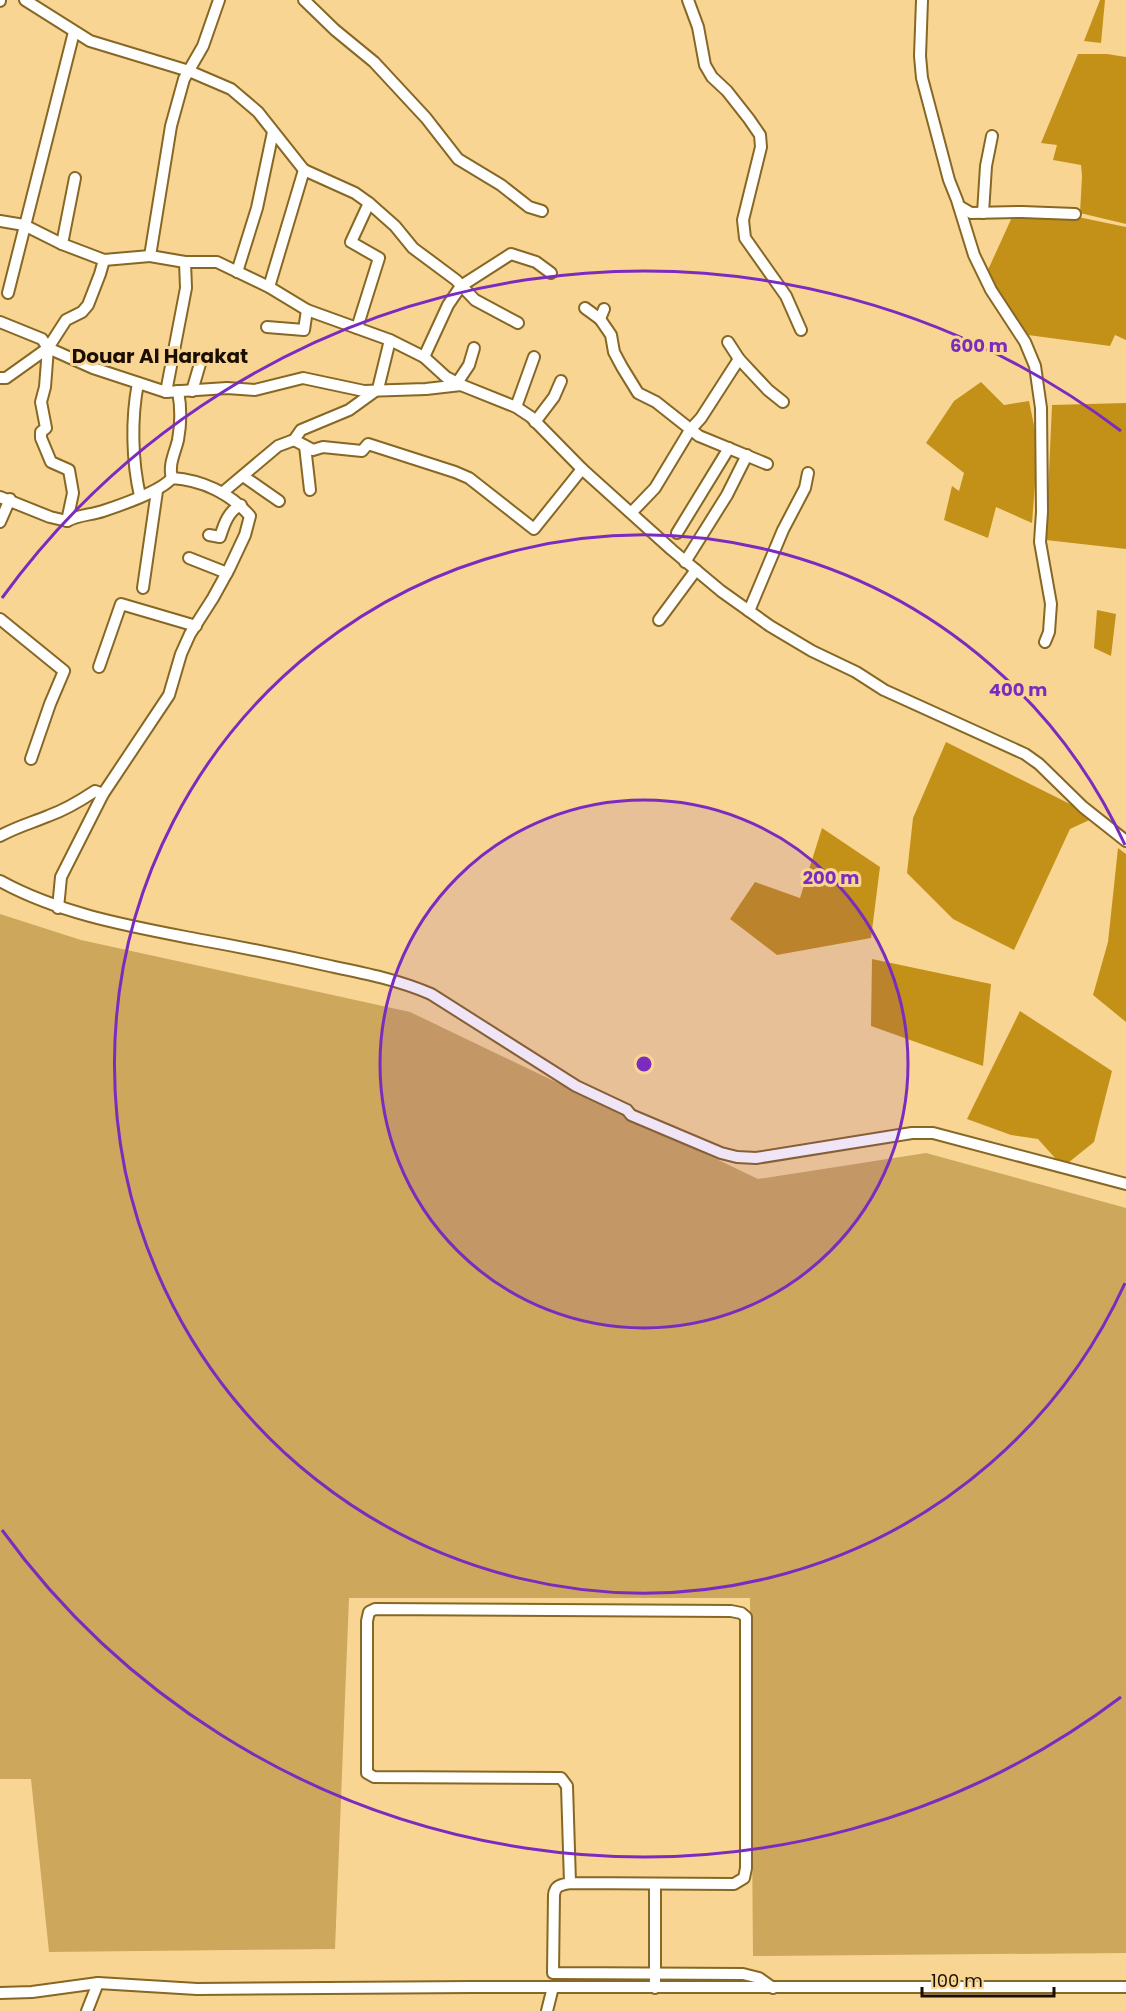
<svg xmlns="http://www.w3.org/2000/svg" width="1126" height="2011" font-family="Poppins,sans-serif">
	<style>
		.green { fill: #cda75b }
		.forest { fill: #c49118 }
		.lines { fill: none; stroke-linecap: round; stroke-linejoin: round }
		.minor-casing { stroke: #876724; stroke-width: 14 }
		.minor { stroke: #fff; stroke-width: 10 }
		.ring { fill: none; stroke: #7b2cbf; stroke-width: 3 }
		.labels { text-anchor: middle; stroke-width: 6; stroke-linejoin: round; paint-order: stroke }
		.quarter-label { font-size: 20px; font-weight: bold; fill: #1b0e00; stroke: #f8d593 }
		.centre { fill: #7b2cbf; stroke: #f8d593; stroke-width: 3 }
		.ring-label { font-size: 18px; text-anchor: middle; font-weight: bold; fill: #7b2cbf; stroke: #f8d593; stroke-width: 6; stroke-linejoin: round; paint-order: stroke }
	</style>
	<rect width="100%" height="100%" fill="#f8d593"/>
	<path class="green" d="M 0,914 L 81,940 L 410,1012 L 758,1179 L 926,1153 L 1126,1208 L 1126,1953 L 753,1956 L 750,1598 L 349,1598 L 335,1949 L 49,1952 L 31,1779 L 0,1779 Z"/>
	<g class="forest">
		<path d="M 1100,0 L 1105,0 L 1101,43 L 1084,41 Z"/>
		<path d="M 1078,54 L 1107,54 L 1126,57 L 1126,224 L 1080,213 L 1082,176 L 1081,165 L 1053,160 L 1057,145 L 1041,143 Z"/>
		<path d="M 1013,215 L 1078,217 L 1126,227 L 1126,340 L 1115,335 L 1110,346 L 1028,335 L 987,272 Z"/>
		<path d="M 981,382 L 1004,405 L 1029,401 L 1038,445 L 1032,523 L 996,507 L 988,538 L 944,520 L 952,486 L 959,491 L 964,473 L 926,443 L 954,401 Z"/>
		<path d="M 1126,403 L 1126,549 L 1046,540 L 1052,405 Z"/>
		<path d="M 1097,610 L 1116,614 L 1111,656 L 1094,648 Z"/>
		<path d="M 946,742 L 1096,817 L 1070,829 L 1014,950 L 953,919 L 907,873 L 913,818 Z"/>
		<path d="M 822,828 L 880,867 L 871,938 L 777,955 L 730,919 L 755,882 L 800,898 Z"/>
		<path d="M 1118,848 L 1126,854 L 1126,1022 L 1093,995 L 1108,942 Z"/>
		<path d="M 872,959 L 991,984 L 983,1066 L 871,1026 Z"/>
		<path d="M 1020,1011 L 1112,1071 L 1094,1142 L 1063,1167 L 1038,1139 L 1011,1135 L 967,1119 Z"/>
	</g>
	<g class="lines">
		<g class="minor-casing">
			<g id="minor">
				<path d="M 25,0 L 90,41 L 189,71 L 231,89 L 258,112 L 304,170"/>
				<path d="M 219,0 L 203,46 L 184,79 L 171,126 L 150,256 L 185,262 L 217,262 L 269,287 L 307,310 L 390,340 L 424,357 L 446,377 L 461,385 L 516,407 L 531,417 L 582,469 L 672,550 L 721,591 L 770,626 L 812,651 L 856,672 L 884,690 L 1025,754 L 1039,764 L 1083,807 L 1126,841"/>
				<path d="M 304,0 L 335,30 L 374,62 L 426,118 L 458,159 L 501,185 L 529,207 L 542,211"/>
				<path d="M 688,0 L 698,27 L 705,65 L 712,77 L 727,91 L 749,119 L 760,135 L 761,147 L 743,220 L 745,238 L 786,296 L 801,330"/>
				<path d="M 922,0 L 920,56 L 922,78 L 949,180 L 957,200 L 974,255 L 991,290 L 1025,342 L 1035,366 L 1041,408 L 1042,512 L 1040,542 L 1051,604 L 1049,632 L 1045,642"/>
				<path d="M 0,1 L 0,0"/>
				<path d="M 959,206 L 971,213 L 1022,212 L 1075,214"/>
				<path d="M 983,213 L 986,166 L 992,136"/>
				<path d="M 0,221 L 24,225 L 62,244 L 104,260 L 150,256"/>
				<path d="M 62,244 L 75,178"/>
				<path d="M 237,272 L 257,208 L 273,132"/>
				<path d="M 269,287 L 304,170 L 355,193 L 369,203 L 395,226 L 413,248 L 456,280 L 475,300 L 518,323"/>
				<path d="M 8,293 L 74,32"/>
				<path d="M 585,308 L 600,319"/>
				<path d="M 604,309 L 600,319 L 611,335 L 614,352 L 622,367 L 638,393 L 656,402 L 699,436 L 767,464"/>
				<path d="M 0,322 L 42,339 L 48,348 L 93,368 L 166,392 L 227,388 L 255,390 L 303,378 L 364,391 L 426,389 L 461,385"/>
				<path d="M 267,327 L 304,330 L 307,310"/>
				<path d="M 357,328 L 379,258 L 351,242 L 369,203"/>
				<path d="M 728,342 L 739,359"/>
				<path d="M 48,348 L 45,387 L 41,402 L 46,428 L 41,432 L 41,438 L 51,462 L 69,470 L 73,493 L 67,521"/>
				<path d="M 424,357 L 448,305 L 461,286 L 511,254 L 536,262 L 551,273"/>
				<path d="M 0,378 L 6,378 L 48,348 L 66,320 L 82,312 L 88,305 L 100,274 L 104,260"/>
				<path d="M 138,383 C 131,419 132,461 140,496"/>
				<path d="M 457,383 L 469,365 L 474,348"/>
				<path d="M 192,391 L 202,357"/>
				<path d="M 166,392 L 186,288 L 185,262"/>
				<path d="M 516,407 L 534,357"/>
				<path d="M 535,422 L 554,397 L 561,381"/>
				<path d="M 294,440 L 313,450 L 323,447 L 362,451 L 368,444 L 455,472 L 469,478 L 534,529 L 582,469"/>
				<path d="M 305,446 L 310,490"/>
				<path d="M 243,476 L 279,501"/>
				<path d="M 172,478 C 168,465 175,453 178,440 C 181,424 181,407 178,391"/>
				<path d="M 222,493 L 278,446 L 294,440 L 301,430 L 349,410 L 378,389 L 390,340"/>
				<path d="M 0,497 L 50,517 L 67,521 C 78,515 91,515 103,511 C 121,505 160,492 172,478 C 202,480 230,493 250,516 L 245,535 L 229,569 L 213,598 L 190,634 L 181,654 L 169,695 L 103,794 L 61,877 L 58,908"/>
				<path d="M 632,512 L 655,488 L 690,430 L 701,418 L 739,359 L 768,390 L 783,402"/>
				<path d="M 0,522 L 10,499"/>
				<path d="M 677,533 L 729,448"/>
				<path d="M 209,535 L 220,537 C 224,525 228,511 241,505"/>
				<path d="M 189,558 L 227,573"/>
				<path d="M 685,562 L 727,495 L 747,455"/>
				<path d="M 143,588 L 157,491"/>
				<path d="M 749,611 L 783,530 L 805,488 L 808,473"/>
				<path d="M 0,619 L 64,671 L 50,704 L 31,759"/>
				<path d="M 659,620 L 696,570"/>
				<path d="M 99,667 L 121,604 L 196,626"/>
				<path d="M 0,836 C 16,827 31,823 48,816 C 65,810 80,801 95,791 L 103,794"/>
				<path d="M 0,881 C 60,914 129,926 196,939 C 241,947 285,956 330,966 C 364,973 399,980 431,994 L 576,1086 L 627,1110 L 631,1115 L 721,1153 L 737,1157 L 756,1158 L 912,1133 L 933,1133 L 1126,1184"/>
				<path d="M 570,1883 L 567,1786 L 561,1778 L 374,1777 L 367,1773 L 367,1621 L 369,1612 L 375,1609 L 731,1611 L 741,1613 L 746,1617 L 746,1868 L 744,1878 L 734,1884 L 570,1883 C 561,1885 555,1885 554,1895 L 553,1973 L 743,1974 L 759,1978 L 773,1988"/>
				<path d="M 655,1885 L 655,1988"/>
				<path d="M 0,1993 L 32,1992 L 98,1983 L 197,1989 L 472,1987 L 1126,1987"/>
				<path d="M 87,2011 L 98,1983"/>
				<path d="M 547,2011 L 553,1987"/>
			</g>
		</g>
		<use href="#minor" class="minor"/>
	</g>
	<circle cx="644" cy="1064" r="264" fill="#7b2cbf" fill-opacity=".12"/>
	<g class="ring">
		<circle cx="644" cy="1064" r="264"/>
		<path d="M1125 1283A529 529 0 1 1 1125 845"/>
		<path d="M1121 1697A793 793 0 0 1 2 1530M2 598A793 793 0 0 1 1121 431"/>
	</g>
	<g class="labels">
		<g class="quarter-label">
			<text x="160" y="363">Douar Al Harakat</text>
		</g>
	</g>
	<circle cx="644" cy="1064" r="9" class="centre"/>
	<g class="ring-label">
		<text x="979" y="352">600 m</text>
		<text x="1018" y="696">400 m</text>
		<text x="831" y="884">200 m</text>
	</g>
	<path d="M922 1987v9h132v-9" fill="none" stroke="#1b0e00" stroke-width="3"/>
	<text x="931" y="1987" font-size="18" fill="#1b0e00" stroke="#f8d593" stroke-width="4.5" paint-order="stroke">100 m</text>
</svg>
